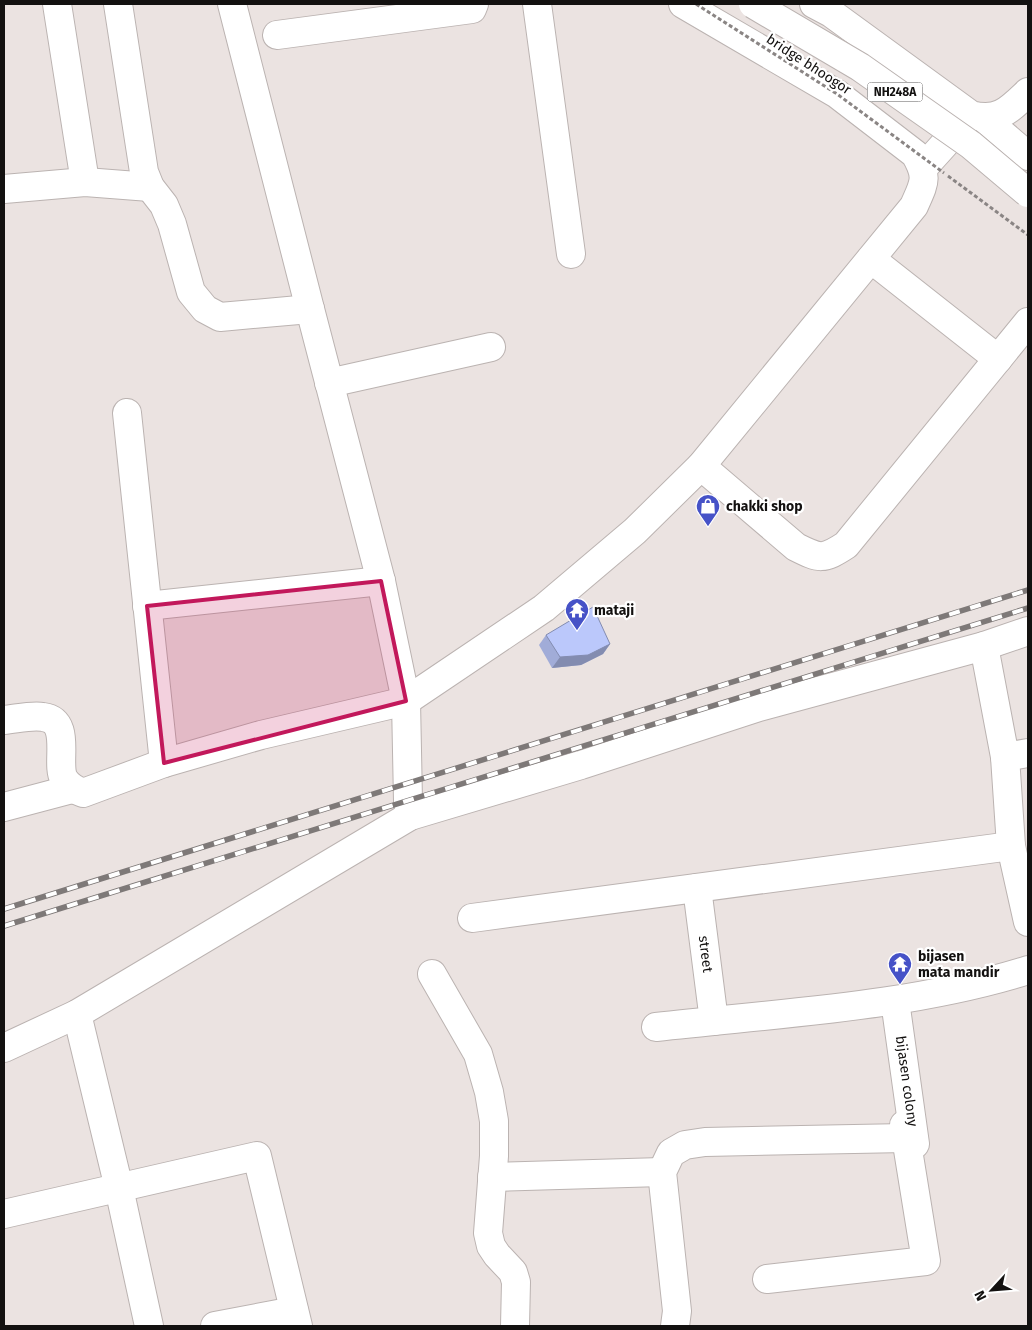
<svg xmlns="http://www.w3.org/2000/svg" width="1032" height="1330" font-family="'Fira Sans',sans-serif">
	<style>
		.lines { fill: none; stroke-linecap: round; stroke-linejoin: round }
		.minor-casing { stroke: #bbb3b1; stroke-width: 30 }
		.path { stroke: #8a8584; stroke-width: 3; stroke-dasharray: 4 2.5; stroke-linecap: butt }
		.minor { stroke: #fff; stroke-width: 28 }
		.rail-casing { stroke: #7e7978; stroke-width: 5.5 }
		.rail { stroke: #fff; stroke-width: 4; stroke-dasharray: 11; stroke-linecap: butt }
		.highway-bridge-casing { stroke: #bbb3b1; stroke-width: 30; stroke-linecap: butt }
		.path-bridge { stroke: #8a8584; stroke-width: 3; stroke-dasharray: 4 2.5; stroke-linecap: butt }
		.highway-bridge { stroke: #fff; stroke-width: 28 }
		.wall { fill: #a1acd8 }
		.shaded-wall { fill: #838cb0 }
		.building { fill: #bbc8fb; stroke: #838cb0 }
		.marked { fill: #c2185b; fill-opacity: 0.2; stroke: #c2185b; stroke-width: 4; stroke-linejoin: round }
		.labels { text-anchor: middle; stroke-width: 4.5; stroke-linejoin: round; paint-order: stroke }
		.shield { fill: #fff; stroke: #5a5858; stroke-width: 1 }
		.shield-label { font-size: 12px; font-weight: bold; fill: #131110 }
		.street-label { font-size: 14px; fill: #131110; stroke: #fff }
		.poi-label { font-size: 14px; font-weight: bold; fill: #131110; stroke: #fff; text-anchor: start }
	</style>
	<rect width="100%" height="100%" fill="#ebe3e1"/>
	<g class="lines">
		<g class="minor-casing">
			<g id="minor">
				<path d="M 57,4 L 85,182"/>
				<path d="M 118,4 L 144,172 L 150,187 L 164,205 L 172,224 L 191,292 L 205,309 L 220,317 L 310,309"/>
				<path d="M 232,4 L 310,309 L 381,581 L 406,701 L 408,801 L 410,816"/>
				<path d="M 537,4 L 571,254"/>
				<path d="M 814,4 L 831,13 L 971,115 C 999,122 1009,110 1028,92"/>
				<path d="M 277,35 L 472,9 L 474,4"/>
				<path d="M 985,119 L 1028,156"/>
				<path d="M 923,168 L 969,117"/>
				<path d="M 4,189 L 85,182 L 150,187"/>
				<path d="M 871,259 L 998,359"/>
				<path d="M 329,383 L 491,347"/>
				<path d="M 127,413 L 164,763"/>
				<path d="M 701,466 L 796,547 C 820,559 823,560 846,545 L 1028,322"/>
				<path d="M 147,606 L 381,581"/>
				<path d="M 984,646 L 1005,757 L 1011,846 L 1028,922"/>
				<path d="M 4,720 C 16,719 31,715 43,717 C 73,721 55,763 64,779 C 69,787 75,790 83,793 L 164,763 L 261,735 L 406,701 L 544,608 L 635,531 L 701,466 L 914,206 C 924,183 929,178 915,154 L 837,94 L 683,4"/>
				<path d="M 1005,757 L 1028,753"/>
				<path d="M 4,807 L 72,789"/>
				<path d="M 697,888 L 714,1021"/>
				<path d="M 472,918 L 1011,846"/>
				<path d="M 432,974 L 478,1054 L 489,1092 L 494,1121 L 494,1156 L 488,1233 L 491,1246 L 497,1255 L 513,1272 L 516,1282 L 515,1326"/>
				<path d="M 77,1014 L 119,1188 L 149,1326"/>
				<path d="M 656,1027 C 779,1013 910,1007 1028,970"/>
				<path d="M 4,1048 L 77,1014 L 410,816 L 581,765 L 759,707 L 984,646 L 1028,631"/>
				<path d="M 492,1177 L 662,1172"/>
				<path d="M 4,1214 L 257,1156 L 298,1326"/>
				<path d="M 767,1279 L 926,1261 L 904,1125"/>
				<path d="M 215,1326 L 294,1311"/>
				<path d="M 675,1326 L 677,1311 L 662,1172 L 671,1153 L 685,1145 L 705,1142 L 906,1138 L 915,1144 L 896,1008"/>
			</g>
		</g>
		<path class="path" d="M 948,176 L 1028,235"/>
		<use href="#minor" class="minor"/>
		<g class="rail-casing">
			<g id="rail">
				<path d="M 4,909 L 1028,590"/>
				<path d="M 4,926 L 1028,608"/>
			</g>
		</g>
		<use href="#rail" class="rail"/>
		<g class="highway-bridge-casing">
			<path id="highway-bridge" d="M 753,4 L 860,67 L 971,145 L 1028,193"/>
		</g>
		<path class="path-bridge" d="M 696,4 L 837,94 L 944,173"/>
		<use href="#highway-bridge" class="highway-bridge"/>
	</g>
	<path class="wall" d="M 546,635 L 610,644 L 603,654 L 581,665 L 552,668 L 539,645 Z"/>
	<path class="shaded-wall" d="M 610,644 L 603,654 L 581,665 L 552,668 L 560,657 Z"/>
	<path class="building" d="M 593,607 L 610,644 L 588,655 L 560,657 L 546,635 Z"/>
	<path class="marked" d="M 381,581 L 406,701 L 164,763 L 147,606 Z"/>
	<defs>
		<g id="shop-pin" transform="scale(1.25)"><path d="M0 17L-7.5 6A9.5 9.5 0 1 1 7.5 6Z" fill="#4652c7" stroke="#fff"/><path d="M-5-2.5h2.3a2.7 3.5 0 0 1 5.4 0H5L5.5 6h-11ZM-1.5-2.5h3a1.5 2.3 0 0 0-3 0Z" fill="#fff"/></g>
		<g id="temple-pin" transform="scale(1.25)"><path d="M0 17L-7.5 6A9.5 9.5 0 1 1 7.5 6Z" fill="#4652c7" stroke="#fff"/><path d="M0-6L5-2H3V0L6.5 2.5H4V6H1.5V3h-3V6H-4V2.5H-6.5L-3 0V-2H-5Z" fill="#fff"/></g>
	</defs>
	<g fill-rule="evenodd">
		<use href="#shop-pin" x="708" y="506"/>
		<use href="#temple-pin" x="577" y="610"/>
		<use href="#temple-pin" x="900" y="964"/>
	</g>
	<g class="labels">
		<rect class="shield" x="867.5" y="82.5" width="55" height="19" rx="4"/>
		<g class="shield-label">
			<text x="895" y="96">NH248A</text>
		</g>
		<g class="street-label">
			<text transform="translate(809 64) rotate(33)" y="5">bridge bhoogor</text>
			<text transform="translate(706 954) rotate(83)" y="5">street</text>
			<text transform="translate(907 1081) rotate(82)" y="5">bijasen colony</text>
		</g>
		<g class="poi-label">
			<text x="726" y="511">chakki shop</text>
			<text x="594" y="615">mataji</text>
			<text x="918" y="961">bijasen<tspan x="918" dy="16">mata mandir</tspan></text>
		</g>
	</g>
	<rect width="1032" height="1330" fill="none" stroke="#131110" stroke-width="10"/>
	<g transform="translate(992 1290) rotate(244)" stroke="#ffffff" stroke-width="4" paint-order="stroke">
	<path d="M0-4L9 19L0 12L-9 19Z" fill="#131110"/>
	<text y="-8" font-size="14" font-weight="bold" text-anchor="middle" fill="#131110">N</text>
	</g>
</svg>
